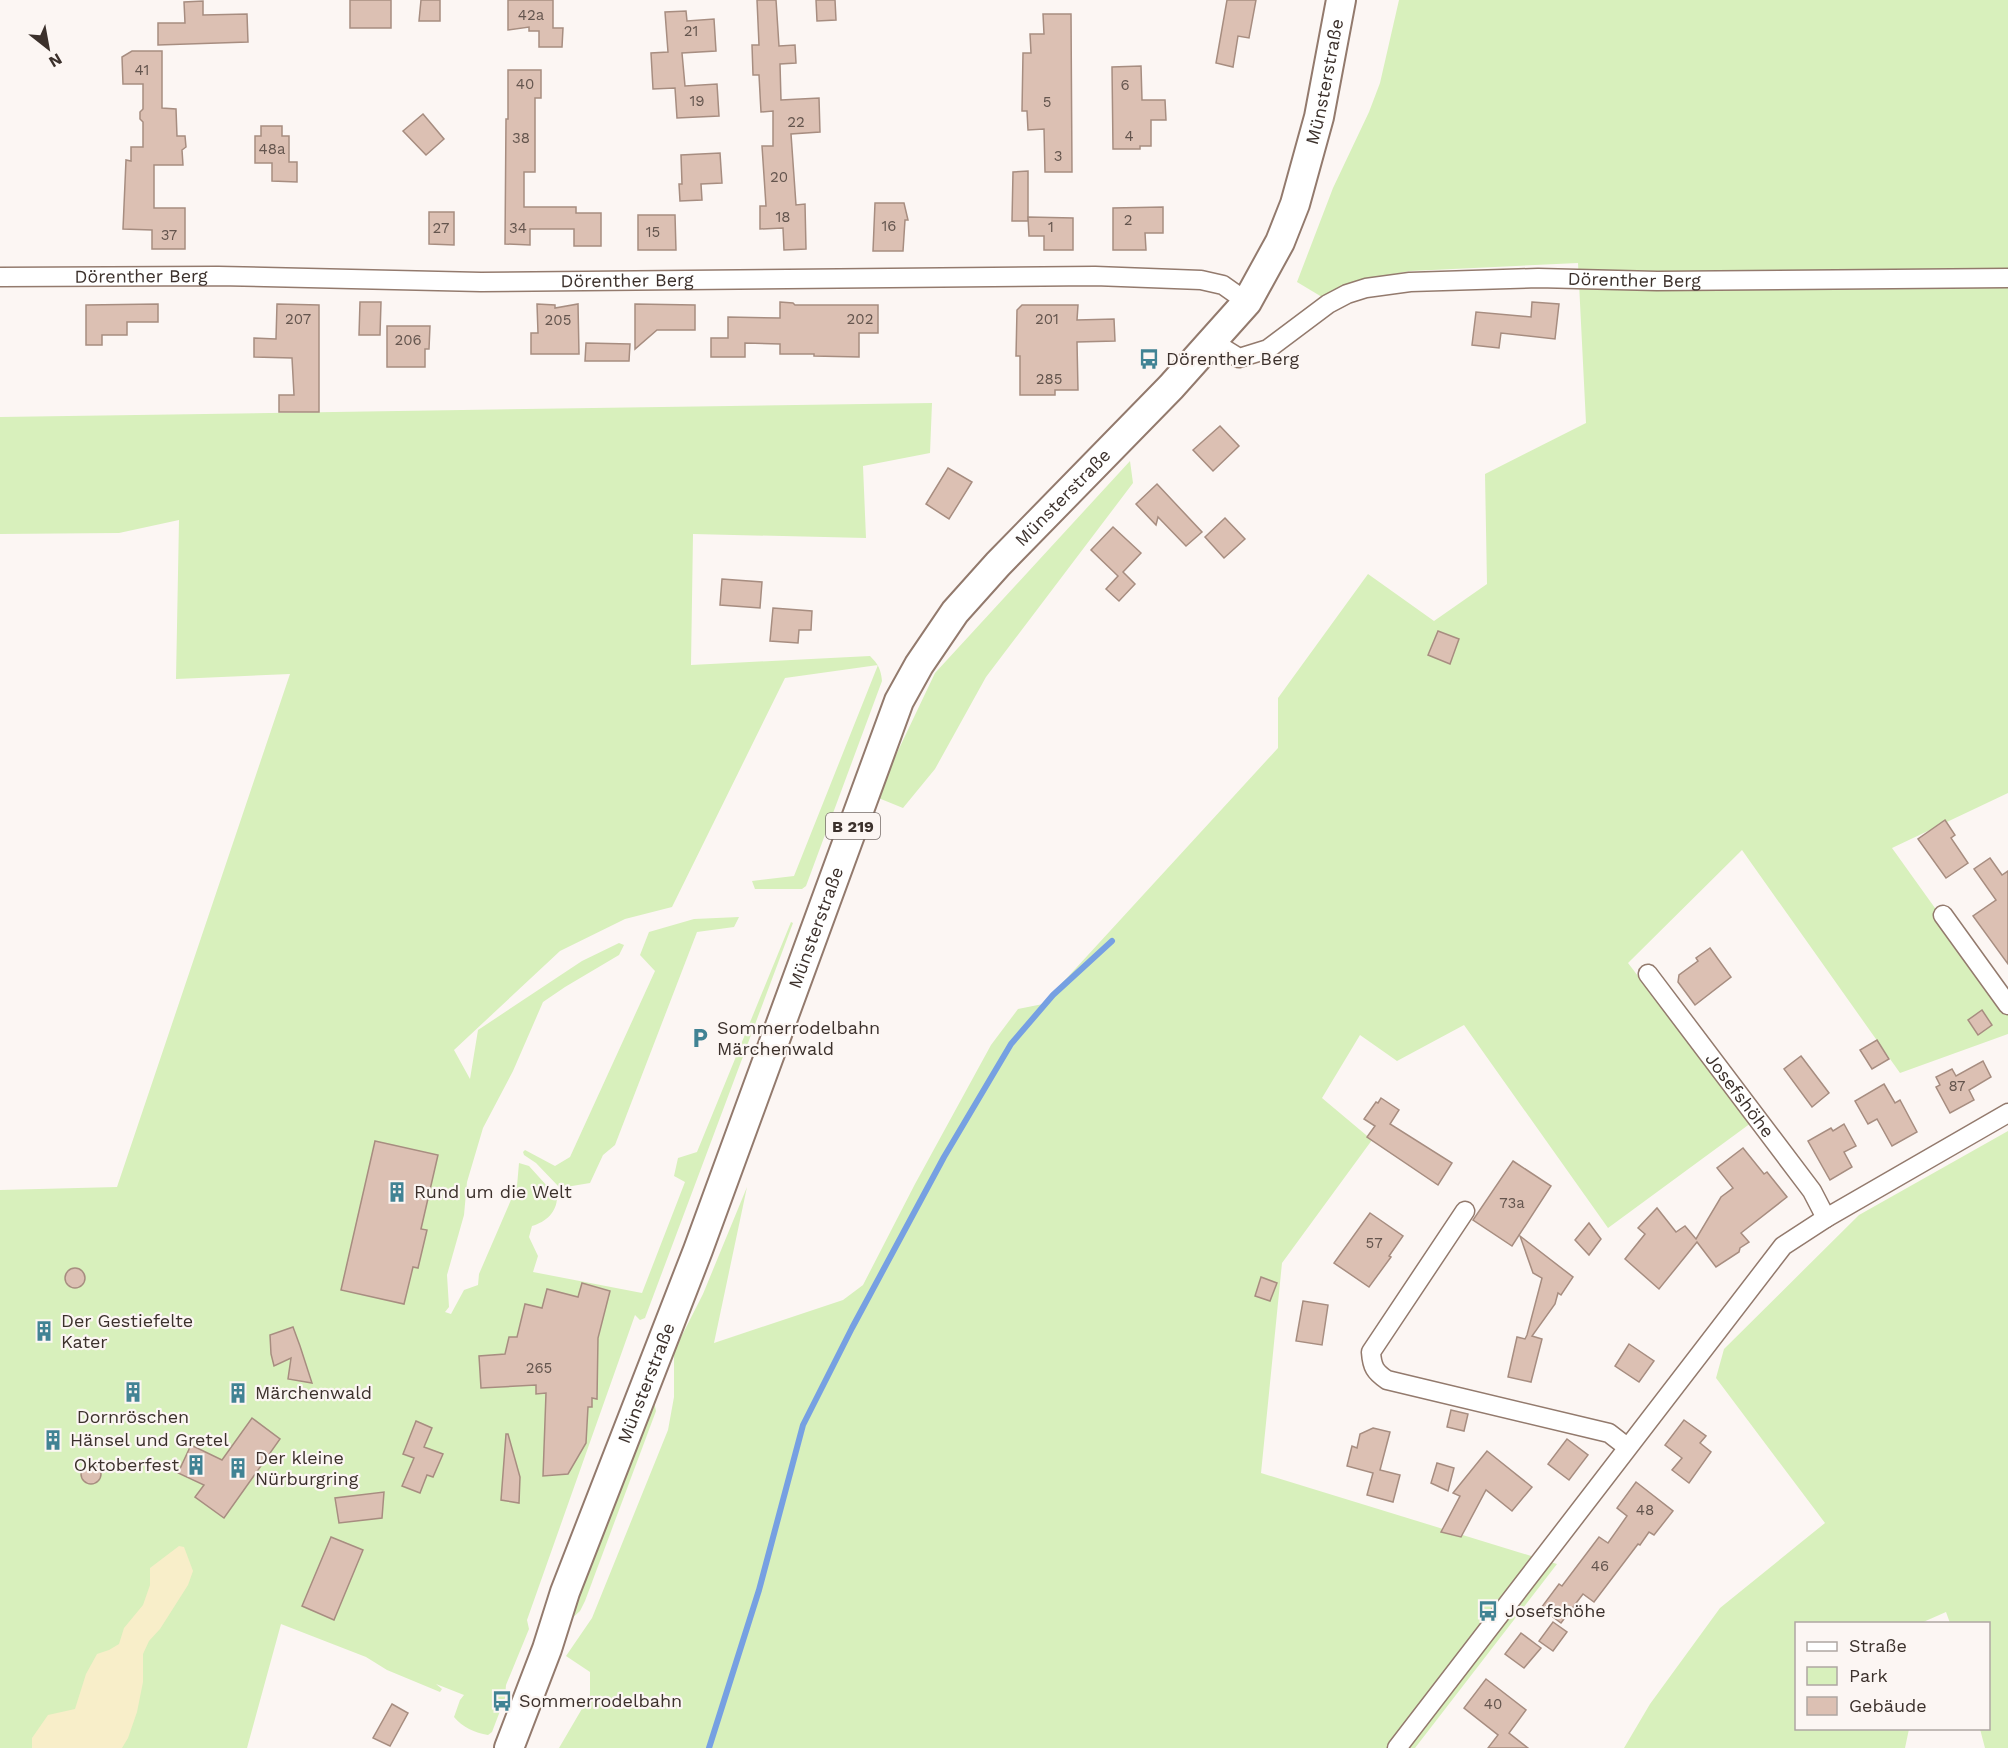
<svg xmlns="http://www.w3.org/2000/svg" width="2008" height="1748" font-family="'Work Sans',sans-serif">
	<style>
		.green { fill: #d8f0bc }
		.sand { fill: #f8eec9 }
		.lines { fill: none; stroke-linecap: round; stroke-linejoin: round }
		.stream { stroke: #76a0e2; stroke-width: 6 }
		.building { fill: #dcc0b3; stroke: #a78d80; stroke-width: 1.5 }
		.minor-casing { stroke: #937a6d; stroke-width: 21 }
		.primary-casing { stroke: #937a6d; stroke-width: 32 }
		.minor { stroke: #fff; stroke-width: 18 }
		.primary { stroke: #fff; stroke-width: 28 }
		.labels { text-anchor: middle; stroke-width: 4.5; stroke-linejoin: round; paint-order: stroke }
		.number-label { font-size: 15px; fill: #64554e }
		.shield { fill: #fcf6f3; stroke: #766c68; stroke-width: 1.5 }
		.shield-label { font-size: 16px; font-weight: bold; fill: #3c312c }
		.street-label { font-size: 18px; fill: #3c312c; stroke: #fcf6f3 }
		.poi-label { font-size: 18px; fill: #3c312c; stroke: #fcf6f3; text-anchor: start }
	</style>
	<rect width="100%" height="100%" fill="#fcf6f3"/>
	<g class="green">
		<path d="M 1399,0 L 2008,0 L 2008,793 L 1892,848 L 2008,1010 L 2008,1034 L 1900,1073 L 1742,850 L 1628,963 L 1751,1123 L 1608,1228 L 1464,1025 L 1397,1061 L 1360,1035 L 1322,1098 L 1372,1140 L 1282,1263 L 1261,1473 L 1557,1564 L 1415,1748 L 559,1748 L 590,1695 L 590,1672 L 566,1656 L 592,1618 L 668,1430 L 674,1397 L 674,1351 L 703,1294 L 747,1187 L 714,1343 L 843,1300 L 863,1285 L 915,1184 L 991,1045 L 1018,1009 L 1043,1004 L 1278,748 L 1278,698 L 1368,574 L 1434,621 L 1487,584 L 1485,474 L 1586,423 L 1578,263 L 1411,271 L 1358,280 L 1322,297 L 1297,282 L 1333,188 L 1369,112 L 1380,83 Z"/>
		<path d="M 932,403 L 930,453 L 863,466 L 866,538 L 693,534 L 691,665 L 870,656 C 878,664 881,669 882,681 L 806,886 L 802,889 L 755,889 L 752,881 L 794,876 L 878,665 L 785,678 L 672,907 L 625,919 L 560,951 L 454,1050 L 470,1079 L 478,1030 L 582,961 L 619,943 L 624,945 L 619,955 L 565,987 L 543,1002 L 513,1071 L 483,1128 L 467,1182 L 464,1215 L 447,1275 L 449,1307 L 445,1312 L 451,1314 L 464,1290 L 478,1285 L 479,1274 L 517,1186 L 519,1163 L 529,1166 L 557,1197 C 557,1212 546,1222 532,1226 L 529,1237 L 538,1256 L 533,1272 L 642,1293 L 685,1182 L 674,1176 L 678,1158 L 697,1152 L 791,922 L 793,923 L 645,1318 L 640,1320 L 635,1315 L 527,1620 L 529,1629 L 506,1685 L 505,1698 L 492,1732 L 488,1735 C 475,1733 462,1727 454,1717 L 460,1700 L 464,1695 L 436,1684 L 442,1689 L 440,1692 L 387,1670 L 366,1657 L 281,1624 L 247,1748 L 0,1748 L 0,1190 L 117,1187 L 290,674 L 176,679 L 179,520 L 119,533 L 0,534 L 0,417 Z"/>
		<path d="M 1130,461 L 1133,483 L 986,677 L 935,769 L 903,808 L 876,797 L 935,673 Z"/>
		<path d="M 739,917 L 734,927 L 697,932 L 615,1145 L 603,1155 L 590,1183 L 560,1188 L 536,1163 L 524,1155 L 523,1152 L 525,1150 L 555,1166 L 570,1157 L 655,971 L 640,955 L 649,932 L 694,919 Z"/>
		<path d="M 2008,1131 L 2008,1748 L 1985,1748 L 1980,1729 L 1988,1728 L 1988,1624 L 1950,1623 L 1946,1612 L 1921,1623 L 1796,1624 L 1796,1728 L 1909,1729 L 1905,1748 L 1624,1748 L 1650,1704 L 1720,1608 L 1825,1523 L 1716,1378 L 1724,1349 L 1859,1215 Z"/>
		<path d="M 654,1402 L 656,1411 L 585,1601 L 580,1611 L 570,1620 L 649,1410 Z"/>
	</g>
	<path class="sand" d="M 179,1546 L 184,1547 L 193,1571 L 188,1585 L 160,1629 L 149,1641 L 143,1654 L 143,1682 L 137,1712 L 128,1738 L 122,1748 L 32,1748 L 32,1738 L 48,1715 L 75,1709 L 86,1674 L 97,1654 L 109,1650 L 119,1644 L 124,1628 L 143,1605 L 150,1585 L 150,1568 Z"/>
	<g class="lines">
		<path class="stream" d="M 709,1748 L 759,1590 L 803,1425 L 852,1328 L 944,1157 L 1011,1044 L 1053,995 L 1112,941"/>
	</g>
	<g class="building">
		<rect x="350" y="0" width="41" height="28"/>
		<path d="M 421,0 L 440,0 L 440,21 L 419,21 Z"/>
		<path d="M 508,0 L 553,0 L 553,28 L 563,28 L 562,47 L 539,47 L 539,31 L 529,31 L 529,27 L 508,30 Z"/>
		<path d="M 757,0 L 776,0 L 779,46 L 795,45 L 796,63 L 780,64 L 781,100 L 819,98 L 820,132 L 791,134 L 796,205 L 805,204 L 806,249 L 784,250 L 783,228 L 760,229 L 760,206 L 766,206 L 762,146 L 773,146 L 773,111 L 761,112 L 759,75 L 753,75 L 752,45 L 759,45 Z"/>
		<path d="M 816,0 L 835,0 L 836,20 L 817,21 Z"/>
		<path d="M 1227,0 L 1256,0 L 1249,38 L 1238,36 L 1233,67 L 1216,63 Z"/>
		<path d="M 203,1 L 203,15 L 247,14 L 248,42 L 158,45 L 158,23 L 185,23 L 184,2 Z"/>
		<path d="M 686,11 L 687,21 L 714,19 L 716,51 L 682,53 L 685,86 L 717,84 L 719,116 L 677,118 L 675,88 L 653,89 L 651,53 L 668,52 L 665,12 Z"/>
		<path d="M 1043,14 L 1071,14 L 1072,172 L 1045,172 L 1044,129 L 1028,130 L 1027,111 L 1022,111 L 1023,53 L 1031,53 L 1030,34 L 1044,34 Z"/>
		<path d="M 132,51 L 162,51 L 162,108 L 176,109 L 177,136 L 185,136 L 186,147 L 182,150 L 183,165 L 154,165 L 154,208 L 185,208 L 185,249 L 152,249 L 152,230 L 123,229 L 126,160 L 131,161 L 131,147 L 143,147 L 143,122 L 140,119 L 140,112 L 143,109 L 143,84 L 123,84 L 122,57 Z"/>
		<path d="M 1141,66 L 1142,100 L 1165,100 L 1166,120 L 1151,120 L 1151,146 L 1140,146 L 1140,149 L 1113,149 L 1112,67 Z"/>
		<path d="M 508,70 L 541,70 L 541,98 L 535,98 L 535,172 L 524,172 L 524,207 L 576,207 L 576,213 L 601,213 L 601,246 L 574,246 L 574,229 L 530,229 L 530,245 L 505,244 L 506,119 L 508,119 Z"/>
		<path d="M 423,114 L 444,139 L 426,155 L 403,131 Z"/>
		<path d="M 261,126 L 282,126 L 282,136 L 289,136 L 289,162 L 297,162 L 297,182 L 272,181 L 272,163 L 255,163 L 255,136 L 261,136 Z"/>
		<path d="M 720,153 L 722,183 L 701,184 L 702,200 L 680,201 L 679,184 L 682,184 L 681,155 Z"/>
		<path d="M 1028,171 L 1028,221 L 1012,221 L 1013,172 Z"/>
		<path d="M 875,203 L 904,203 L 908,220 L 905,220 L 903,251 L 873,251 Z"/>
		<path d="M 1163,207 L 1163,233 L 1145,233 L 1146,250 L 1113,250 L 1113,208 Z"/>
		<path d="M 429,212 L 454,212 L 454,245 L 429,244 Z"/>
		<path d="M 638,215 L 675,215 L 676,250 L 638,250 Z"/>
		<path d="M 1028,217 L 1073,218 L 1073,250 L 1044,250 L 1044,236 L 1029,236 Z"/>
		<path d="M 360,302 L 381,302 L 380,335 L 359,335 Z"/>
		<path d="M 780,302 L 793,303 L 795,305 L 878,305 L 878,333 L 859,333 L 859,357 L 814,356 L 814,354 L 780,354 L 780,344 L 745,343 L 745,357 L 711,357 L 711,338 L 728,338 L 728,317 L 780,318 Z"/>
		<path d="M 1532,302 L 1559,304 L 1555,339 L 1501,333 L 1499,348 L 1472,345 L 1476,312 L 1531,317 Z"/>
		<path d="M 158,304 L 158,322 L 127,322 L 127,335 L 102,335 L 102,345 L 86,345 L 86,305 Z"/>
		<path d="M 277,304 L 319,305 L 319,412 L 279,412 L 279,395 L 294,395 L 292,358 L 254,357 L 254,338 L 276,339 Z"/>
		<path d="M 537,304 L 555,305 L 555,308 L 578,304 L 579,354 L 531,354 L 531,333 L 538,333 Z"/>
		<path d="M 635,304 L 695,305 L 695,330 L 657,330 L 635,349 Z"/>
		<path d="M 1022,305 L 1078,305 L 1077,320 L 1114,319 L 1115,341 L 1077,342 L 1078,390 L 1055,390 L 1055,395 L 1020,395 L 1020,356 L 1016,356 L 1017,310 Z"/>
		<path d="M 387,326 L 430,326 L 429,349 L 425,349 L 425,367 L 387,367 Z"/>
		<path d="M 586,343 L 630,344 L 629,361 L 585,361 Z"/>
		<path d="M 1220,426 L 1239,446 L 1213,471 L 1193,450 Z"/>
		<path d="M 948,468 L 972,482 L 949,519 L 926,504 Z"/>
		<path d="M 1157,484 L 1202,532 L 1186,546 L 1158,517 L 1156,525 L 1136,504 Z"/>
		<path d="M 1225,518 L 1245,539 L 1224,558 L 1205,537 Z"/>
		<path d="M 1113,527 L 1141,553 L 1123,572 L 1135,584 L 1119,601 L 1106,589 L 1118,576 L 1091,550 Z"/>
		<path d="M 722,579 L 762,582 L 760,608 L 720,605 Z"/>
		<path d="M 773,608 L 812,611 L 811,630 L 799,630 L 798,643 L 770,641 Z"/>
		<path d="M 1438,631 L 1459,639 L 1450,664 L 1428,655 Z"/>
		<path d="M 1945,820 L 1955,835 L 1951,838 L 1968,863 L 1946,878 L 1918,839 Z"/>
		<path d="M 1990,858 L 2002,875 L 2008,871 L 2008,964 L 1973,916 L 1996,900 L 1974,869 Z"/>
		<path d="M 1710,948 L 1731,977 L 1695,1005 L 1678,982 L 1679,975 L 1698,961 L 1696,958 Z"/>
		<path d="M 1982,1010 L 1992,1025 L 1978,1035 L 1968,1020 Z"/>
		<path d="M 1877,1040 L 1889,1059 L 1872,1069 L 1860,1050 Z"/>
		<path d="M 1801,1056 L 1829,1093 L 1812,1107 L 1784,1069 Z"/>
		<path d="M 1983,1061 L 1991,1077 L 1969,1090 L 1974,1100 L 1950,1113 L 1936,1087 L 1940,1085 L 1936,1077 L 1952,1069 L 1956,1076 Z"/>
		<path d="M 1884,1084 L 1895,1103 L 1900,1100 L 1917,1132 L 1892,1146 L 1877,1119 L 1868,1124 L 1855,1101 Z"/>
		<path d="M 1381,1098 L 1399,1110 L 1390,1124 L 1452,1163 L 1438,1185 L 1367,1137 L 1375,1126 L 1364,1119 L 1376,1102 L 1378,1103 Z"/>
		<path d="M 1844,1124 L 1856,1146 L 1844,1152 L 1852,1167 L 1830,1180 L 1808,1141 L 1831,1128 L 1833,1131 Z"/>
		<path d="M 375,1141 L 438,1155 L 421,1229 L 427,1230 L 418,1268 L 413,1267 L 404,1304 L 341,1290 Z"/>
		<path d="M 1743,1148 L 1764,1174 L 1767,1172 L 1787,1197 L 1741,1233 L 1749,1242 L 1740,1248 L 1739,1252 L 1716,1267 L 1697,1242 L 1659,1289 L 1625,1259 L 1645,1234 L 1638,1228 L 1657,1208 L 1676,1232 L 1685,1226 L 1696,1239 L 1721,1197 L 1733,1188 L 1717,1168 Z"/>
		<path d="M 1513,1161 L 1551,1186 L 1512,1246 L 1473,1220 Z"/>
		<path d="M 1370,1213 L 1403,1236 L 1389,1256 L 1391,1257 L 1369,1287 L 1334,1263 Z"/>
		<path d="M 1589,1223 L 1601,1239 L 1589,1255 L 1575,1240 Z"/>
		<path d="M 1520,1236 L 1573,1277 L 1561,1295 L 1558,1293 L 1555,1304 L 1532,1336 L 1542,1339 L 1531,1382 L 1508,1377 L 1517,1337 L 1525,1339 L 1527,1335 L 1542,1278 L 1533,1273 Z"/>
		<circle cx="75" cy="1278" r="10"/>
		<path d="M 1261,1277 L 1277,1283 L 1270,1301 L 1255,1296 Z"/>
		<path d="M 582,1283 L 610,1291 L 598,1338 L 597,1399 L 592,1398 L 592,1407 L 588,1407 L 586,1443 L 568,1474 L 543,1476 L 546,1393 L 536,1394 L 536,1385 L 481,1388 L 479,1356 L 505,1354 L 509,1337 L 517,1337 L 525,1304 L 542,1308 L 547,1289 L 578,1297 Z"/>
		<path d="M 1303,1301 L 1328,1305 L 1322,1345 L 1296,1341 Z"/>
		<path d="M 293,1327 L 300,1346 L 312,1383 L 288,1379 L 291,1358 L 274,1366 L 271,1354 L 270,1335 Z"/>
		<path d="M 1629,1344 L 1654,1361 L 1639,1382 L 1615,1366 Z"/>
		<path d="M 1451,1410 L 1468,1414 L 1464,1431 L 1447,1427 Z"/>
		<path d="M 252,1418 L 280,1439 L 224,1518 L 195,1497 L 204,1485 L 178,1473 L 191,1445 L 222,1460 Z"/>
		<path d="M 1684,1420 L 1706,1436 L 1700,1443 L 1711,1452 L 1689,1483 L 1672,1470 L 1682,1458 L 1665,1445 Z"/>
		<path d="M 416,1421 L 432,1428 L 424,1447 L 443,1454 L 433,1477 L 427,1475 L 420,1493 L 402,1486 L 414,1458 L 403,1454 Z"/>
		<path d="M 1373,1428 L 1390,1432 L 1380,1470 L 1400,1475 L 1393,1502 L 1367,1495 L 1373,1473 L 1347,1466 L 1352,1446 L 1357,1448 L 1360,1434 Z"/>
		<path d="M 506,1434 L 508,1434 L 520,1477 L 519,1503 L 501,1500 Z"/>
		<path d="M 1567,1439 L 1588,1455 L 1569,1480 L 1548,1464 Z"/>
		<path d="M 1487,1451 L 1532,1487 L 1512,1511 L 1486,1490 L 1461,1537 L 1441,1532 L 1460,1496 L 1453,1493 Z"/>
		<path d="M 1437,1463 L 1454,1468 L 1448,1491 L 1431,1483 Z"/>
		<circle cx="91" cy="1474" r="10"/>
		<path d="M 1636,1482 L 1673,1511 L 1654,1535 L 1649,1532 L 1640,1545 L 1638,1544 L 1594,1602 L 1583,1594 L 1561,1623 L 1541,1608 L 1559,1584 L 1562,1586 L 1599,1537 L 1608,1543 L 1627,1516 L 1617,1508 Z"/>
		<path d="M 384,1492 L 382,1518 L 339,1523 L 335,1498 Z"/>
		<path d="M 331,1537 L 363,1550 L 334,1620 L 302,1606 Z"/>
		<path d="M 1553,1622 L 1567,1632 L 1553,1651 L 1539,1641 Z"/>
		<path d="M 1521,1633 L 1541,1648 L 1524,1668 L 1505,1654 Z"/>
		<path d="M 1486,1679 L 1526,1710 L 1509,1733 L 1528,1748 L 1488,1748 L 1498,1735 L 1464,1708 Z"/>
		<path d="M 392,1704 L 408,1713 L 390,1746 L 373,1738 Z"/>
	</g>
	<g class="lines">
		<g class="minor-casing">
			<g id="minor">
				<path id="s1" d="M 0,277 L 218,276 L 481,282 L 1095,276 L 1201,280 L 1223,285 L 1247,302"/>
				<path id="s2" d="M 1213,342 L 1239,358 L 1268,349 L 1328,304 L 1347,294 L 1366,288 L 1410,282 L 1538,278 L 1657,281 L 2008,278"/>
				<path d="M 1943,915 L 2008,1005"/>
				<path id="s3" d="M 1648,974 L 1812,1191 L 1826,1218"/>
				<path d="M 1465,1211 L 1371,1352 C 1372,1367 1375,1372 1387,1380 L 1609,1433 L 1627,1447"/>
				<path d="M 1397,1748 L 1783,1246 L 1826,1218 L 2008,1113"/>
			</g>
		</g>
		<g class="primary-casing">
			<g id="primary">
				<path id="s4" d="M 509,1748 L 547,1649 L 565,1592 L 698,1250 L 899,701 L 919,665 L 955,612 L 998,564 L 1171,387 L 1247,302 L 1280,242 L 1295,204 L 1319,117 L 1341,0"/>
			</g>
		</g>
		<use href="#minor" class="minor"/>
		<use href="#primary" class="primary"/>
	</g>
	<defs>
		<g id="bus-bare" transform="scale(1.62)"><path d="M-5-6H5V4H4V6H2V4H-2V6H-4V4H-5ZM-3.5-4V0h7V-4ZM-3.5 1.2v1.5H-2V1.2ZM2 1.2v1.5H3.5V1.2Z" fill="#418394" stroke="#fcf6f3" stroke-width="2.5" paint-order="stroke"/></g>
		<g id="parking-bare" transform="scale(1.62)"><path d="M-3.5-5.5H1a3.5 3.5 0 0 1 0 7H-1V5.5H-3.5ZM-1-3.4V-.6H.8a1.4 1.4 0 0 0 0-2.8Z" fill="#418394" stroke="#fcf6f3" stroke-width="2.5" paint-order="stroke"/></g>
		<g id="building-bare" transform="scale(1.62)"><path d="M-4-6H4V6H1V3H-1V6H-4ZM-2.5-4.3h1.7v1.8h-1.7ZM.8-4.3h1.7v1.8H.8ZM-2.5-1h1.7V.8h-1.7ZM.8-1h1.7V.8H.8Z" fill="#418394" stroke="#fcf6f3" stroke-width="2.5" paint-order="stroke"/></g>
	</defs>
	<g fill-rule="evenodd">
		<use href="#bus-bare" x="1149" y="359"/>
		<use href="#parking-bare" x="700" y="1038"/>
		<use href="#building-bare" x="397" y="1192"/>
		<use href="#building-bare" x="44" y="1331"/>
		<use href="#building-bare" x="133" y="1392"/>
		<use href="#building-bare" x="238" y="1393"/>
		<use href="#building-bare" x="53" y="1440"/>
		<use href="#building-bare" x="196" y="1465"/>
		<use href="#building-bare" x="238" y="1468"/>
		<use href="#bus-bare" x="1488" y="1611"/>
		<use href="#bus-bare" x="502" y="1701"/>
	</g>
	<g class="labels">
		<g class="number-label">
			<text x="531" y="20">42a</text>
			<text x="691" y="36">21</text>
			<text x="142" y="75">41</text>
			<text x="525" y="89">40</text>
			<text x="1125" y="90">6</text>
			<text x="697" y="106">19</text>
			<text x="1047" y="107">5</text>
			<text x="796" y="127">22</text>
			<text x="1129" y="141">4</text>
			<text x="521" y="143">38</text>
			<text x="272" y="154">48a</text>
			<text x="1058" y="161">3</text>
			<text x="779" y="182">20</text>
			<text x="783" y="222">18</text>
			<text x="1128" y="225">2</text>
			<text x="889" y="231">16</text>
			<text x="1051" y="232">1</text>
			<text x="441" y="233">27</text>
			<text x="518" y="233">34</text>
			<text x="653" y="237">15</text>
			<text x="169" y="240">37</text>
			<text x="298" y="324">207</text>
			<text x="860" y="324">202</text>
			<text x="1047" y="324">201</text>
			<text x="558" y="325">205</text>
			<text x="408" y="345">206</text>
			<text x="1049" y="384">285</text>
			<text x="1957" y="1091">87</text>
			<text x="1512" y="1208">73a</text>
			<text x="1374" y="1248">57</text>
			<text x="539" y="1373">265</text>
			<text x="1645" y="1515">48</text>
			<text x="1600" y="1571">46</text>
			<text x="1493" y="1709">40</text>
		</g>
		<rect class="shield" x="826" y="813" width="54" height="26" rx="4.5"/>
		<g class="shield-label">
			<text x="853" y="832">B 219</text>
		</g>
		<g class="street-label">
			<text dy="6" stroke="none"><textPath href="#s4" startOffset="1884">Münsterstraße</textPath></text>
			<text dy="6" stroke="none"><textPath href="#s1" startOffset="141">Dörenther Berg</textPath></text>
			<text dy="6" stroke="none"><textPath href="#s2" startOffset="446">Dörenther Berg</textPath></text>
			<text dy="6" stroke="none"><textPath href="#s1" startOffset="627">Dörenther Berg</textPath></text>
			<text dy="6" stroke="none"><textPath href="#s4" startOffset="1380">Münsterstraße</textPath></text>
			<text dy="6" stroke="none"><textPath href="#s4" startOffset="876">Münsterstraße</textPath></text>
			<text dy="6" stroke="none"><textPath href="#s3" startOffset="152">Josefshöhe</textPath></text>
			<text dy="6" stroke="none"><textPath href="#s4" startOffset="390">Münsterstraße</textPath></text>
		</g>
		<g class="poi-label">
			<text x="1166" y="365">Dörenther Berg</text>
			<text x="717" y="1034">Sommerrodelbahn<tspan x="717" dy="21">Märchenwald</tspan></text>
			<text x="414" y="1198">Rund um die Welt</text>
			<text x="61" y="1327">Der Gestiefelte<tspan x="61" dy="21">Kater</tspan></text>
			<text x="255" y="1399">Märchenwald</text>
			<text x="133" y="1423" text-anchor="middle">Dornröschen</text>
			<text x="70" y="1446">Hänsel und Gretel</text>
			<text x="255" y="1464">Der kleine<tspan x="255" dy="21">Nürburgring</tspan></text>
			<text x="179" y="1471" text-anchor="end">Oktoberfest</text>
			<text x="1505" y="1617">Josefshöhe</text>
			<text x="519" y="1707">Sommerrodelbahn</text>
		</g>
	</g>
	<rect x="1795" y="1622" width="195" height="108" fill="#fcf6f3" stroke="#afa7a3" stroke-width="1.5"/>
	<rect x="1807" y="1642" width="30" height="9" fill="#ffffff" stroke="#afa7a3" stroke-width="1.5"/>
	<text x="1849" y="1652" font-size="18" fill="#3c312c">Straße</text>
	<rect x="1807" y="1667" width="30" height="18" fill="#d8f0bc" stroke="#afa7a3" stroke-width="1.5"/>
	<text x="1849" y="1682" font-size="18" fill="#3c312c">Park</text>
	<rect x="1807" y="1697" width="30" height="18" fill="#dcc0b3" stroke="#afa7a3" stroke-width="1.5"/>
	<text x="1849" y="1712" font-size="18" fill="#3c312c">Gebäude</text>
	<g transform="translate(48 48) rotate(149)" stroke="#fcf6f3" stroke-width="4.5" paint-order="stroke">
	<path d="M0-4.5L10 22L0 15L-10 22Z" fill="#3c312c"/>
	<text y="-9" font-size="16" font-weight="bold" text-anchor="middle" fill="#3c312c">N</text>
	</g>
</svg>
